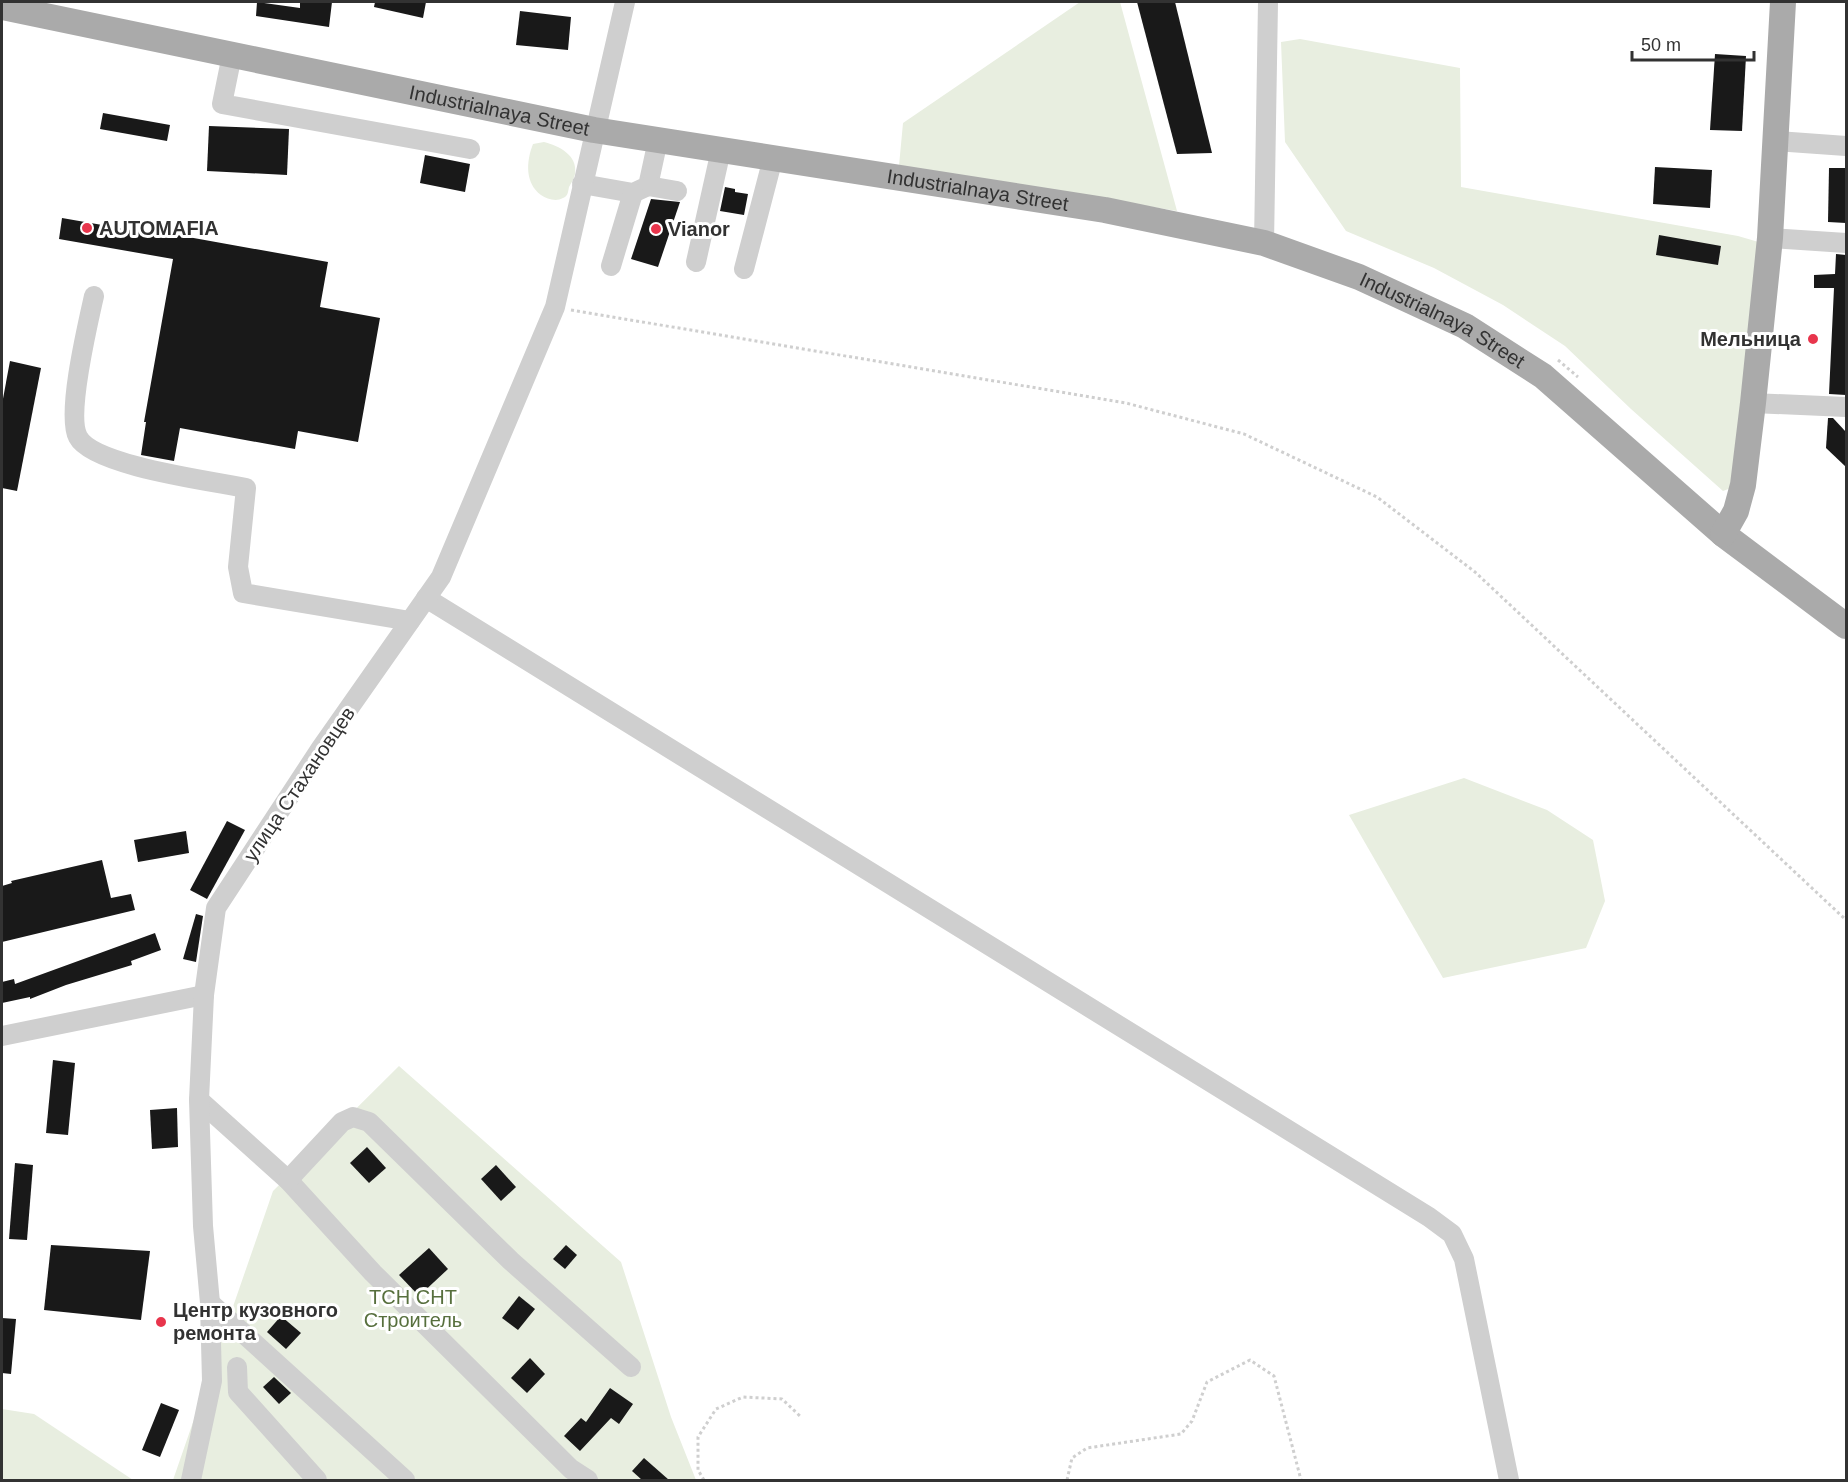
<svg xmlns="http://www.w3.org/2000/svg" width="1848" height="1482" font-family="Arial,sans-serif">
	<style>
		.green { fill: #e8eee0 }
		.building { fill: #191919 }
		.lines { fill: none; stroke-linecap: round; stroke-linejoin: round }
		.path { stroke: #cfcfcf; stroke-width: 3; stroke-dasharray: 3 3; stroke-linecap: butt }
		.minor { stroke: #cfcfcf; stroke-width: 20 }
		.major { stroke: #aaa; stroke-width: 26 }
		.poi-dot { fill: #e8354c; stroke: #fff; stroke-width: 2 }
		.labels { text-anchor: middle; stroke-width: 6; stroke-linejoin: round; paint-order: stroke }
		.street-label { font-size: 20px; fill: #323232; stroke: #fff }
		.poi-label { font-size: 20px; font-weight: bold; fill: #323232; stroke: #fff; text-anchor: start }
		.park-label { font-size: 20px; fill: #576f3d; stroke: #fff }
	</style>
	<rect width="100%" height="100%" fill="#fff"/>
	<g class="green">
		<path d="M 1080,2 L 1120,2 L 1177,211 L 899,166 L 903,123 Z"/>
		<path d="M 1300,39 L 1460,68 L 1461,187 L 1738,236 L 1762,243 L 1739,485 L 1723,491 L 1631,409 L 1565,346 L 1503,305 L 1434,268 L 1346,231 L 1285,142 L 1281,42 Z"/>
		<path d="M 544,142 C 559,146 578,155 575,174 C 574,179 571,183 569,187 C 568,192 568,196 563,198 C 556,202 547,199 541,195 C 525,183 526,162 533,144 Z"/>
		<path d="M 1464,778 L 1547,810 L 1593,840 L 1605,901 L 1586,948 L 1443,978 L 1349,815 Z"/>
		<path d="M 399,1066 L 621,1262 L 671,1417 L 696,1480 L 173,1480 L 273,1191 Z"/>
		<path d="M 2,1409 L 34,1414 L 133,1480 L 2,1480 Z"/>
	</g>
	<g class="building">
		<path d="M 257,2 L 300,8 L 300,2 L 332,2 L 329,27 L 256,16 Z"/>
		<path d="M 375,2 L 426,2 L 423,18 L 374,7 Z"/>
		<path d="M 1137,2 L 1175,2 L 1212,153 L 1177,154 Z"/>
		<path d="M 520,11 L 571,17 L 568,50 L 516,45 Z"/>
		<path d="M 1715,54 L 1746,56 L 1742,131 L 1710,130 Z"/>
		<path d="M 103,113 L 170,125 L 167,141 L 100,129 Z"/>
		<path d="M 209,126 L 289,129 L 287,175 L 207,171 Z"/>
		<path d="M 425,155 L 470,164 L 465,192 L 420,183 Z"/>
		<path d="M 1655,167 L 1712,170 L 1710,208 L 1653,204 Z"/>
		<path d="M 1829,168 L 1846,168 L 1846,223 L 1828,222 Z"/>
		<path d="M 725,187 L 735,189 L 735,192 L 748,194 L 744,215 L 720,211 Z"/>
		<path d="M 651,199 L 680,202 L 658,267 L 631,259 Z"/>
		<path d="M 62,218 L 177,238 L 177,235 L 328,262 L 320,307 L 380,318 L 358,442 L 298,431 L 295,449 L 180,428 L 174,461 L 141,455 L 146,422 L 144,422 L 173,259 L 59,239 Z"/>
		<path d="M 1659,235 L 1721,246 L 1718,265 L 1656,255 Z"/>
		<path d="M 1836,254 L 1846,255 L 1846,395 L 1829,394 L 1834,288 L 1814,288 L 1814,275 L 1835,274 Z"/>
		<path d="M 10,361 L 41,368 L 17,491 L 2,488 L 2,404 Z"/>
		<path d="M 1828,418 L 1833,418 L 1846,432 L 1846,467 L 1826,448 Z"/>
		<path d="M 227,821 L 245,830 L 207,899 L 190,890 Z"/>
		<path d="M 186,831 L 189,853 L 138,862 L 134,840 Z"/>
		<path d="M 102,860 L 111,898 L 131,894 L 135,910 L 2,942 L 2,886 L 12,883 L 11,881 Z"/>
		<path d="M 196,914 L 203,916 L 196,962 L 183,959 Z"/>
		<path d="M 155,933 L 161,950 L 131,961 L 132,965 L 66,985 L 30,999 L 30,997 L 2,1003 L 2,982 L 14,979 L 15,984 Z"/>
		<path d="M 53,1060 L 75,1063 L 68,1135 L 46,1133 Z"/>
		<path d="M 177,1108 L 178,1147 L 152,1149 L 150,1110 Z"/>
		<path d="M 367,1147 L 386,1168 L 369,1183 L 350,1163 Z"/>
		<path d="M 15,1163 L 33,1165 L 27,1240 L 9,1239 Z"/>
		<path d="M 496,1165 L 516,1187 L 501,1201 L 481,1179 Z"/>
		<path d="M 51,1245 L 150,1251 L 141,1320 L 44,1310 Z"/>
		<path d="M 566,1245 L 577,1255 L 565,1269 L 553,1259 Z"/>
		<path d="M 429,1248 L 448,1269 L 419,1296 L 399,1275 Z"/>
		<path d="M 519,1296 L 535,1309 L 518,1330 L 502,1318 Z"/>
		<path d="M 281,1316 L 301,1333 L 286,1349 L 267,1332 Z"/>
		<path d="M 2,1318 L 16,1319 L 11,1374 L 2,1373 Z"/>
		<path d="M 530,1358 L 545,1374 L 527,1393 L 511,1378 Z"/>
		<path d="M 274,1377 L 291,1393 L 279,1404 L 263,1387 Z"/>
		<path d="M 610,1388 L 633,1404 L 619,1424 L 611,1418 L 580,1451 L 564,1436 L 581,1418 L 586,1422 Z"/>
		<path d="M 161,1403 L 179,1410 L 160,1457 L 142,1450 Z"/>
		<path d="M 644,1458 L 669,1480 L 642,1480 L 632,1471 Z"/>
	</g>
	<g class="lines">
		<g class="path">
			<path d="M 571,310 L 1126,403 L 1244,434 L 1377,497 L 1475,572 L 1846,920"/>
			<path d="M 1558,360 L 1578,377"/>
			<path d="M 704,1480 L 698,1470 L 698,1437 L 716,1409 L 743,1397 L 782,1399 L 800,1416"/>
			<path d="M 1067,1480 L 1072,1458 L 1087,1448 L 1181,1434 L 1192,1421 L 1207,1382 L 1250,1360 L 1274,1376 L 1301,1480"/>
		</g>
		<g class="minor">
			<path d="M 232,55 L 222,104 L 470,149"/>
			<path d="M 1776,141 L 1846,146"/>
			<path d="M 582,184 L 633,193 L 648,186 L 658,140"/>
			<path d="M 648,186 L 677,191"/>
			<path d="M 1770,238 L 1846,243"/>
			<path d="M 1264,243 L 1268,2"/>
			<path d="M 696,262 L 721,150"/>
			<path d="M 611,266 L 633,193"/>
			<path d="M 744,269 L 773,158"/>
			<path d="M 94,296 C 88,323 66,415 78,437 C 93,466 212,481 246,488 L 238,567 L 243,593 L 410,621"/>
			<path d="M 1753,403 L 1846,407"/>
			<path d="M 426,598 L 1429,1217 L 1452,1234 L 1464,1259 L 1509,1480"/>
			<path d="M 2,1036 L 204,995"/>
			<path d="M 199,1100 L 288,1180 L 373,1273 L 571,1469 L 588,1480"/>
			<path d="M 288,1180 L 342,1122 L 353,1117 L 369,1122 L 511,1261 L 631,1367"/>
			<path d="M 210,1303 L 405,1480"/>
			<path d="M 237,1367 L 238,1392 L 317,1480"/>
			<path d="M 191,1480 L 212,1381 L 210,1303 L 203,1226 L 199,1100 L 204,995 L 216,908 L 321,748 L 441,577 L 555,307 L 625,2"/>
		</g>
		<g class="major">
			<path id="s1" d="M 2,7 L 594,130 L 1105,210 L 1264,243 L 1359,277 L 1465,326 L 1543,376 L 1723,534 L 1846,626"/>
			<path d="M 1723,534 L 1736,511 L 1743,485 L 1753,403 L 1770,238 L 1783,2"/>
		</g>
	</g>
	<g class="poi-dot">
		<circle cx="87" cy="228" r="6"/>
		<circle cx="656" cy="229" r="6"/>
		<circle cx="1813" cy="339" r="6"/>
		<circle cx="161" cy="1322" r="6"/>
	</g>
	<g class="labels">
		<g class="street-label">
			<text dy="7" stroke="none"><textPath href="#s1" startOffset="508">Industrialnaya Street</textPath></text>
			<text dy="7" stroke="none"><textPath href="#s1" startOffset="993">Industrialnaya Street</textPath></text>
			<text dy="7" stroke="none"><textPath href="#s1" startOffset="1479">Industrialnaya Street</textPath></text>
			<text transform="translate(299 784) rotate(-56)" y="7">улица Стахановцев</text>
		</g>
		<g class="poi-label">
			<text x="99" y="235">AUTOMAFIA</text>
			<text x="668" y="236">Vianor</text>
			<text x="1801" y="346" text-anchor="end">Мельница</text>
			<text x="173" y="1317">Центр кузовного<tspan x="173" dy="23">ремонта</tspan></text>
		</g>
		<g class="park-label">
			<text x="413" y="1304">ТСН СНТ<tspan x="413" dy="23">Строитель</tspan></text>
		</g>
	</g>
	<rect width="1848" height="1482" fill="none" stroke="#323232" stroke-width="6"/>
	<path d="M1632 51v9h122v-9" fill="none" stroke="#323232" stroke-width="3"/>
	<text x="1641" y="51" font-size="18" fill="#323232" stroke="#ffffff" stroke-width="4.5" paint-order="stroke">50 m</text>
</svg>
